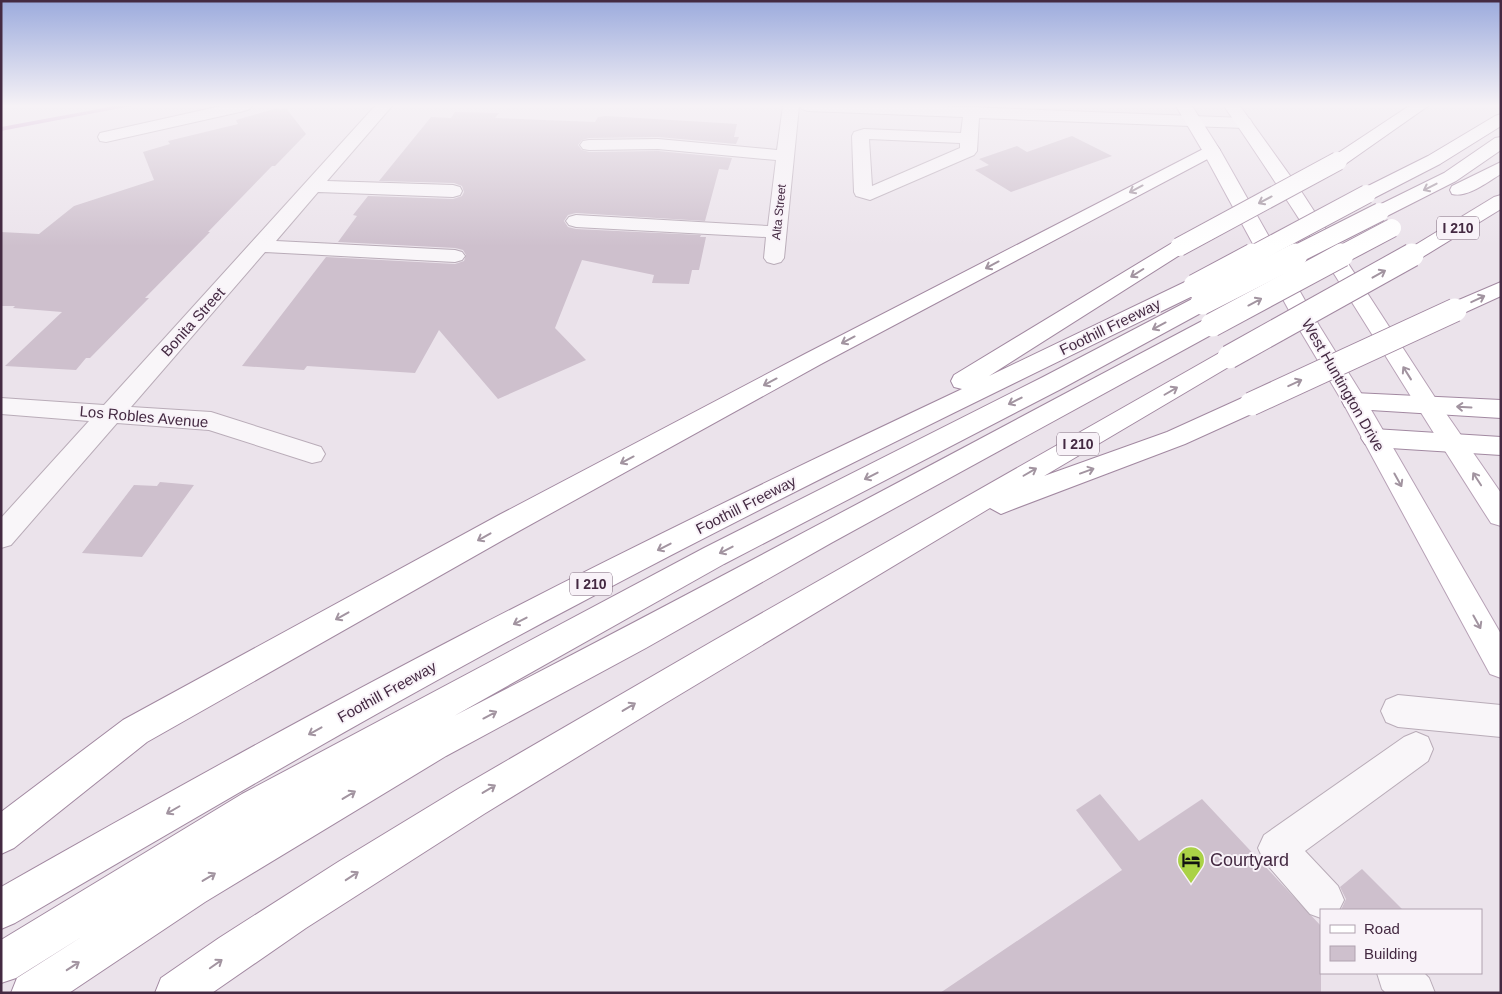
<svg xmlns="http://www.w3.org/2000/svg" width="1502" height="994" font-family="Arial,sans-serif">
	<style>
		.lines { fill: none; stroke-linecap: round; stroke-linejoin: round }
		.stream { fill: #ca9dcc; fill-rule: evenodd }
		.building { fill: #cec0cd }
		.minor-casing { stroke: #b9acb8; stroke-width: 2 }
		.major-casing { stroke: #b7a1b6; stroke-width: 2 }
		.highway-casing { stroke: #a289a1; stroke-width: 2 }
		.minor { fill: #f9f6f9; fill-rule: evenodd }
		.major { fill: #fff; fill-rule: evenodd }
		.highway { fill: #fff; fill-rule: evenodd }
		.highway-bridge-far1-casing { stroke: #a289a1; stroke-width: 20; stroke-linecap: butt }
		.highway-bridge-casing { stroke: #a289a1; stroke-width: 25; stroke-linecap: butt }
		.highway-bridge-far1 { stroke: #fff; stroke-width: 18 }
		.highway-bridge { stroke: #fff; stroke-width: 23 }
		.oneway { stroke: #a294a0 }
		.labels { text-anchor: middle; stroke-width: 4; stroke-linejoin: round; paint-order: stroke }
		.far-street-label { font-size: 12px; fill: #442a42; stroke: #f8f2f8 }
		.shield { fill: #f8f2f8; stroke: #7a6679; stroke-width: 1 }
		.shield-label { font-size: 14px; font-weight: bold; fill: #442a42 }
		.street-label { font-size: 15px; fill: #442a42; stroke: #f8f2f8 }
		.near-poi-label { font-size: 18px; fill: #442a42; stroke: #f8f2f8; text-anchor: start }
	</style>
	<rect width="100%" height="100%" fill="#ebe3eb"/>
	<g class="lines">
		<path class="stream" d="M 115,106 L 131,106 L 1,131 L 1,127 Z"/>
	</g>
	<g class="building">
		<path d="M 278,108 L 279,110 L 286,108 L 306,134 L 275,166 L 272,166 L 208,232 L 210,232 L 145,298 L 149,298 L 90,358 L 86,358 L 76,370 L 5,366 L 62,312 L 13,308 L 15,306 L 1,306 L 1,232 L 39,234 L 74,206 L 154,180 L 143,152 L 170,144 L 168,141 L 238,124 L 236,120 Z"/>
		<path d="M 455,112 L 499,113 L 495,118 L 595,122 L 598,117 L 606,116 L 737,124 L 734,137 L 739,137 L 736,144 L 658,137 L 589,138 L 582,140 L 578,145 L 582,150 L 589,152 L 658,151 L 732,158 L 728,170 L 719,169 L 705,221 L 576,213 L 568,215 L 564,221 L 568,227 L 576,229 L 701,235 L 700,237 L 706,237 L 699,270 L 692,270 L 689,284 L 652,283 L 654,275 L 582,260 L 555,328 L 586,360 L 498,399 L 439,330 L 415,373 L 307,366 L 304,370 L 242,366 L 326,257 L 455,264 L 464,261 L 466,255 L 463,250 L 455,248 L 338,242 L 357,216 L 353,215 L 368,196 L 453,199 L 462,196 L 464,192 L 462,186 L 454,183 L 379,181 L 431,117 L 451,118 Z"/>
		<path d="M 1072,136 L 1112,156 L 1011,192 L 975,170 L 989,165 L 979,159 L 1017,146 L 1027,152 Z"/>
		<path d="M 160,482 L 194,485 L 142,557 L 82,553 L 134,485 L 157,486 Z"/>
		<path d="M 1100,794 L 1139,841 L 1202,799 L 1321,926 L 1321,993 L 940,993 L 1122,870 L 1076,810 Z"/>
		<path d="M 1362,869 L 1403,910 L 1341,910 L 1346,899 L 1340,887 Z"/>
	</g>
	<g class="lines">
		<g class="minor-casing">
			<g id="minor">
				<path d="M 221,106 L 252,106 L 250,109 L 244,111 L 106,142 L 100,141 L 98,137 L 100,133 Z"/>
				<path d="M 375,106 L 392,106 L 327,181 L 453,185 L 460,187 L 462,191 L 460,195 L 453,197 L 318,192 L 276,241 L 455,250 L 462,252 L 465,256 L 462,260 L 455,262 L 265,252 L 131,407 L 211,412 L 321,447 L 325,454 L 321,461 L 312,463 L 209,430 L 117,423 L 11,545 L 1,548 L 1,518 L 89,421 L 1,414 L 1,398 L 104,405 Z"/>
				<path d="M 783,106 L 799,106 L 784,258 L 781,262 L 774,264 L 767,262 L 764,258 L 766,237 L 576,227 L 569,225 L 566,221 L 569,217 L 576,215 L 768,226 L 776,160 L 658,149 L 589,150 L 583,149 L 580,145 L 583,141 L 589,140 L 658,139 L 777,150 Z"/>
				<path d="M 800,106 L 942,106 L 1244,118 L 1250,119 L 1252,123 L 1250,127 L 1244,128 L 979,118 L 977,151 L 974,155 L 870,200 L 856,196 L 854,192 L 852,136 L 854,132 L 864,129 L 961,133 L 963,117 L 808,111 L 802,109 ZM 869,139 L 960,143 L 960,148 L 872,186 Z"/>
				<path d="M 1398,695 L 1501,705 L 1501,737 L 1398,727 L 1386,722 L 1381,711 L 1386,700 Z"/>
				<path d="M 1416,732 L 1428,737 L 1433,749 L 1428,761 L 1305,851 L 1338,886 L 1344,900 L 1339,910 L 1321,910 L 1321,918 L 1310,914 L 1264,861 L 1258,848 L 1264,835 L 1404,737 Z"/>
				<path d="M 1377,973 L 1424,973 L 1429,978 L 1435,993 L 1386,993 L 1382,989 Z"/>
			</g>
		</g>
		<g class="major-casing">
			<g id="major">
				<path d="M 1176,106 L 1192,106 L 1220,150 L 1320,327 L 1366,401 L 1501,634 L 1501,678 L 1490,674 L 1342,401 L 1298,327 L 1202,150 Z"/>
				<path d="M 1224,106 L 1240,106 L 1301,191 L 1436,399 L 1501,493 L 1501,526 L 1491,523 C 1401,384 1318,242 1224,106 Z"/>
			</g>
		</g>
		<g class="highway-casing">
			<g id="highway">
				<path d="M 1409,106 L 1428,106 L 1344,165 L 1338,166 L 1332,165 L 1329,161 L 1332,157 Z"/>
				<path d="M 1501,114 L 1501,126 L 1440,164 L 1374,198 L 1367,200 L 1360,198 L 1358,194 L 1360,190 L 1428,156 L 1495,116 Z"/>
				<path d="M 1501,137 L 1501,150 L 1456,181 L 1387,216 L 1380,218 L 1373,216 L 1370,212 L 1373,208 L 1444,173 L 1495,138 Z"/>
				<path d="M 1211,145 L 1217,146 L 1220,150 L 1217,154 L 821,364 L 519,531 L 147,742 L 14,848 L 1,854 L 1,812 L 123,720 L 499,515 L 805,354 Z"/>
				<path d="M 1501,162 L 1501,174 C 1487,182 1468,198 1452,194 L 1450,190 L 1452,186 Z"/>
				<path d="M 1501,195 L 1501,209 L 1421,258 L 1414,260 L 1407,258 L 1404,254 L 1407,250 L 1494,197 Z"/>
				<path d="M 1179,241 L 1186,243 L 1189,247 L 1186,251 L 989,376 L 1187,281 L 1195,280 L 1203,281 L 1206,286 L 1203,291 C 994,393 785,494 580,603 C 388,704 202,814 15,923 L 1,929 L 1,887 C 156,799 311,713 469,631 C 631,547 796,467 962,389 L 954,387 L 951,381 L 954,375 L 1172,243 Z"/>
				<path d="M 1501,282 L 1501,296 L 1455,317 L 1447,315 L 1444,310 L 1447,305 Z"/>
				<path d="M 1202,296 L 1210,298 L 1213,303 L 1210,308 L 1061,389 L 724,564 L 454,716 C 706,586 954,452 1204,320 L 1212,318 L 1220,320 L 1223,325 L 1220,330 L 831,543 L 646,648 L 446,756 L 205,902 L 69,993 L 11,993 L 17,978 L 83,936 L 16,978 L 1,983 L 1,940 L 242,794 L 704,548 L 1043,377 L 1194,298 Z"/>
				<path d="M 1229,349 L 1237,352 L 1241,357 L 1237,362 L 1044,476 L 1167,432 L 1242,398 L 1251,396 L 1260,398 L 1263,404 L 1260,410 L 1185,444 L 1011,510 L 1001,514 L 990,508 L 664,704 L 484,814 L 306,928 L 212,993 L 155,993 L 161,978 L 219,938 L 338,862 L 458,789 L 713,641 L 1221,352 Z"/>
				<path d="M 1354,393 L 1501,400 L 1501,418 L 1354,409 L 1345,407 L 1342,401 L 1345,395 Z"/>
				<path d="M 1374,429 L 1501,437 L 1501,455 L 1374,447 L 1365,444 L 1361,438 L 1365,432 Z"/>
			</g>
		</g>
		<use href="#minor" class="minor"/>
		<use href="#major" class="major"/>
		<use href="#highway" class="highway"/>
		<g class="highway-bridge-far1-casing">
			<g id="highway-bridge-far1">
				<path d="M 1179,247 L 1338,161"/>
				<path d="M 1251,256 L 1367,194"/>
				<path d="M 1293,256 L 1380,212"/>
				<path d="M 1339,256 L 1392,228"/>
				<path d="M 1410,256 L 1414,254"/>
			</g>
		</g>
		<g class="highway-bridge-casing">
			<g id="highway-bridge">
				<path d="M 1195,286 L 1253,255"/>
				<path d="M 1202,303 L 1296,255"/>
				<path d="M 1212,325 L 1342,255"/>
				<path d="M 1229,357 L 1412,255"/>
				<path d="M 1251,404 L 1455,310"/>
			</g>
		</g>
		<use href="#highway-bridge-far1" class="highway-bridge-far1"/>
		<use href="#highway-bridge" class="highway-bridge"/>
	</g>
	<defs><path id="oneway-shaft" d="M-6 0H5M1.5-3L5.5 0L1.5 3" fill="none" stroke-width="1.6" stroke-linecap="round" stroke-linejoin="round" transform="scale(1.25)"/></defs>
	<g class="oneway">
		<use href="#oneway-shaft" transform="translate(1430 187) rotate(153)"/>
		<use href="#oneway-shaft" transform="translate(1136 189) rotate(152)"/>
		<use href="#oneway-shaft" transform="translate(1265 200) rotate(152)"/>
		<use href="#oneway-shaft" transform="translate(992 265) rotate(152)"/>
		<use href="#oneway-shaft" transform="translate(1137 273) rotate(148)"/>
		<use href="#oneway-shaft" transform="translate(1379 274) rotate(-29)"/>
		<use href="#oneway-shaft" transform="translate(1478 299) rotate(-25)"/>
		<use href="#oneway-shaft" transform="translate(1255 302) rotate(-28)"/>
		<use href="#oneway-shaft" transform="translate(1159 326) rotate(152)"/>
		<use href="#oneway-shaft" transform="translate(848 340) rotate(152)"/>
		<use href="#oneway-shaft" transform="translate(1407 373) rotate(-122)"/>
		<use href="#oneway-shaft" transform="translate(770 382) rotate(152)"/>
		<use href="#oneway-shaft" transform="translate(1295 383) rotate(-25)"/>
		<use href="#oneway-shaft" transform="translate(1171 391) rotate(-30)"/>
		<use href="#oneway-shaft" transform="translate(1015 401) rotate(153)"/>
		<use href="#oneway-shaft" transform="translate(1464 407) rotate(-177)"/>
		<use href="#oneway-shaft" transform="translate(627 460) rotate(152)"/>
		<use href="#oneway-shaft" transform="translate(1087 471) rotate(-20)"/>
		<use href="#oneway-shaft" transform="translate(1030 472) rotate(-30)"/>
		<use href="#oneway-shaft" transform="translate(871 476) rotate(153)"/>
		<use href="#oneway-shaft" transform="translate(1477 479) rotate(-123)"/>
		<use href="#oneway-shaft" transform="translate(1398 480) rotate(61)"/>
		<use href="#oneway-shaft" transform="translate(484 537) rotate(151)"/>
		<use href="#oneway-shaft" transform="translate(664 547) rotate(153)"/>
		<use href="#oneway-shaft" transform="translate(726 550) rotate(153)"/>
		<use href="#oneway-shaft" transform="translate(342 616) rotate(151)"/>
		<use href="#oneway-shaft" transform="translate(520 621) rotate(153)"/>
		<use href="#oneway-shaft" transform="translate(1477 622) rotate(61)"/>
		<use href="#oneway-shaft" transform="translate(629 707) rotate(-31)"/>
		<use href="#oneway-shaft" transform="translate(490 715) rotate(-28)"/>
		<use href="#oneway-shaft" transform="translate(315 731) rotate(151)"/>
		<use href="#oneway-shaft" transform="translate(489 789) rotate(-31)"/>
		<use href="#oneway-shaft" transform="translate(349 795) rotate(-31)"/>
		<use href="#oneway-shaft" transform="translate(173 810) rotate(150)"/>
		<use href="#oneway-shaft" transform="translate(352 876) rotate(-33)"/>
		<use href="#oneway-shaft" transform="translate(209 877) rotate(-31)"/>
		<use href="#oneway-shaft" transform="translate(216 964) rotate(-35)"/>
		<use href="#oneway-shaft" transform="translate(73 966) rotate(-33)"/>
	</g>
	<linearGradient id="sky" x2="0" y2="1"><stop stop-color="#9cabdd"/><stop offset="0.43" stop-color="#f6f2f6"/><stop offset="1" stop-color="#f6f2f6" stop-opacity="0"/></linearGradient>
	<rect width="1502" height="246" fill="url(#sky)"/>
	<defs>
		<g id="hotel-pin" transform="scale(1.4375)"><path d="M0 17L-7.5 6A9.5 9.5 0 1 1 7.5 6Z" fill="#aad246" stroke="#f8f2f8"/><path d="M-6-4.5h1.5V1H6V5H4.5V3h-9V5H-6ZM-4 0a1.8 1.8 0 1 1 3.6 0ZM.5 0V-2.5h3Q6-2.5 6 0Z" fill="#111"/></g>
	</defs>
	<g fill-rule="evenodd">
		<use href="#hotel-pin" x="1191" y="860"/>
	</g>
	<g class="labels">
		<g class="far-street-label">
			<text transform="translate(779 212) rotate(-84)" y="4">Alta Street</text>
		</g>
		<g class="shield">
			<rect x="1437" y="216.5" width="42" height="23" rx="4"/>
			<rect x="1057" y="432.5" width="42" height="23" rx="4"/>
			<rect x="570" y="572.5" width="42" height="23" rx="4"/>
		</g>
		<g class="shield-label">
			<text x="1458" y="233">I 210</text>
			<text x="1078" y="449">I 210</text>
			<text x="591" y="589">I 210</text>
		</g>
		<g class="street-label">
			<text transform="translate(193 322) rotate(-48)" y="5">Bonita Street</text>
			<text transform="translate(1110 327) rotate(-26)" y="5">Foothill Freeway</text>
			<text transform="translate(1343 385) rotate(60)" y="5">West Huntington Drive</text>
			<text transform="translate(144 417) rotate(5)" y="5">Los Robles Avenue</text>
			<text transform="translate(746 505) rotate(-27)" y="5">Foothill Freeway</text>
			<text transform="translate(387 692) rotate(-29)" y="5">Foothill Freeway</text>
		</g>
		<g class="near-poi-label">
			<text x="1210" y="866">Courtyard</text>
		</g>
	</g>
	<rect width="1502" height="994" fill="none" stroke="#442a42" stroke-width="5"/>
	<rect x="1320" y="909" width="162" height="65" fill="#f8f2f8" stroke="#b0a2af"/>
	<rect x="1330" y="925" width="25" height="8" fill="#ffffff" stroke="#b0a2af"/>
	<text x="1364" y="934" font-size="15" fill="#442a42">Road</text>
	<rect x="1330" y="946" width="25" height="15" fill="#cec0cd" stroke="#b0a2af"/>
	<text x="1364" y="959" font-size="15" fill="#442a42">Building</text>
</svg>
